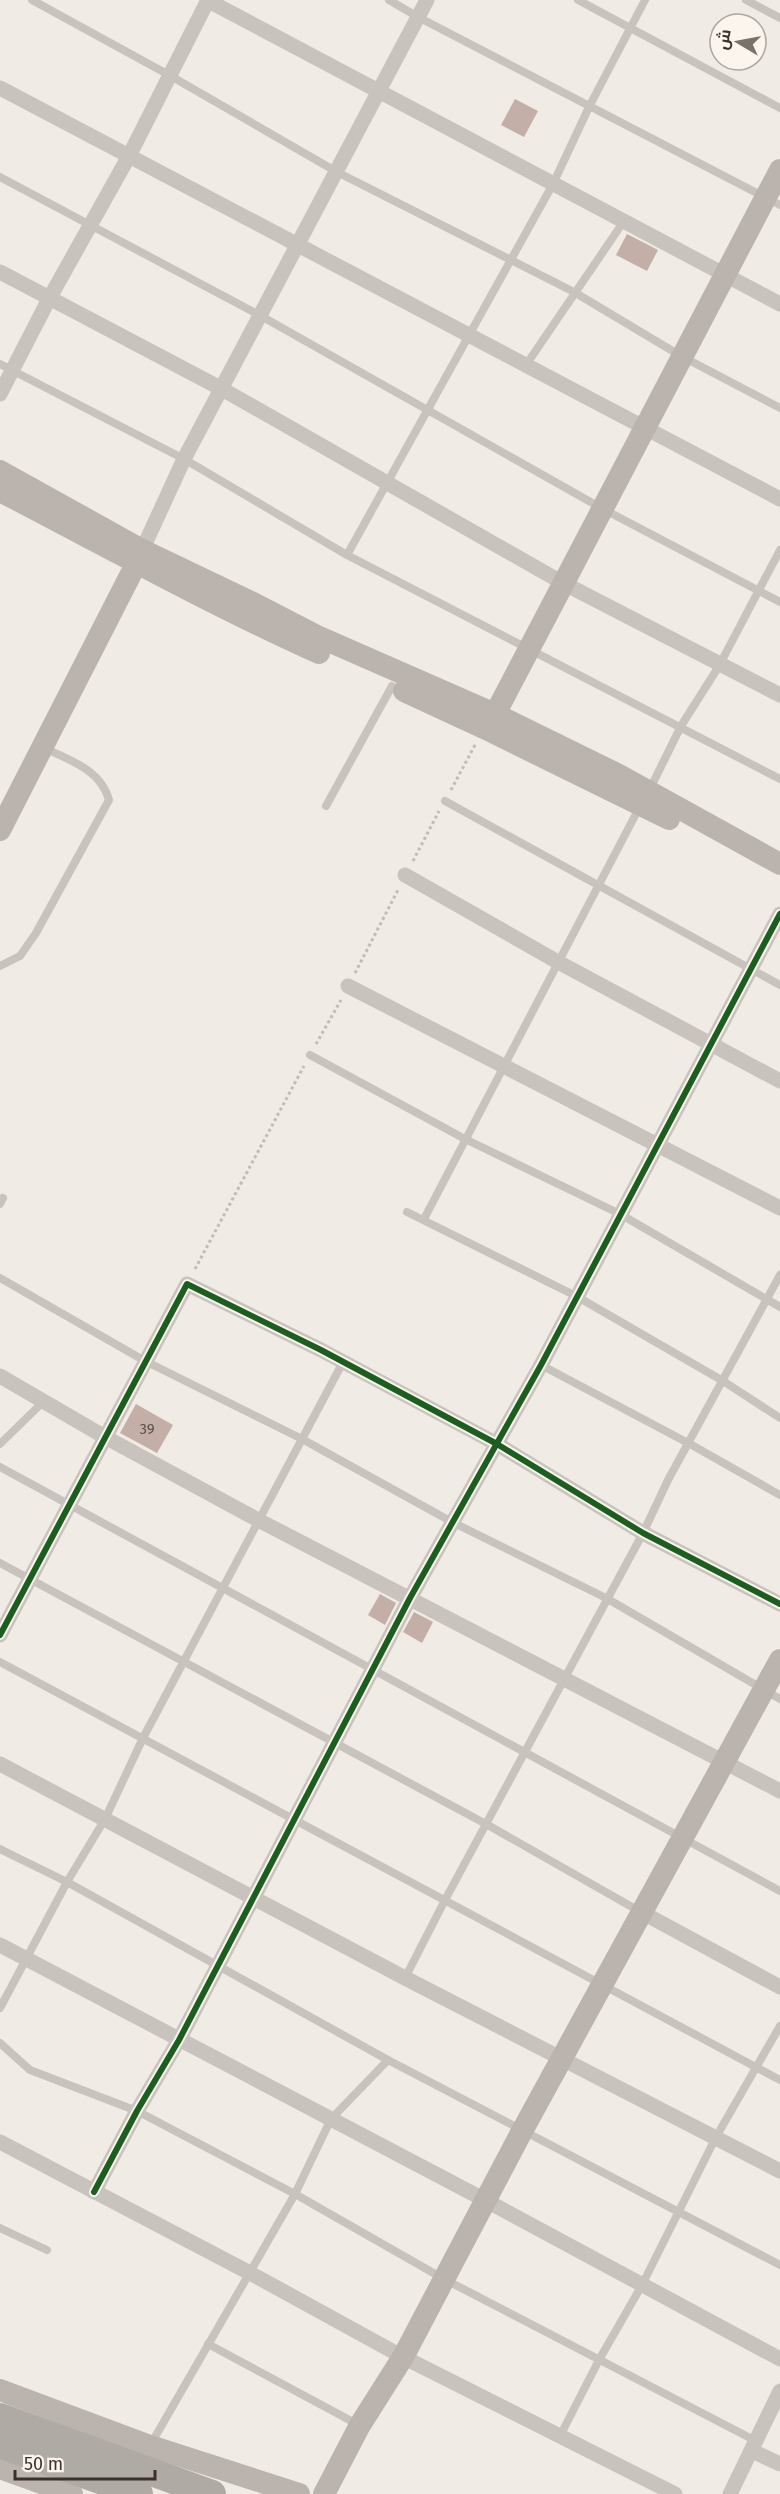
<svg xmlns="http://www.w3.org/2000/svg" width="780" height="2494" font-family="'Fira Sans',Cairo,sans-serif">
	<style>
		.building { fill: #c3afa7 }
		.lines { fill: none; stroke-linecap: round; stroke-linejoin: round }
		.path { stroke: #c2bbb6; stroke-width: 3; stroke-dasharray: 3 3; stroke-linecap: butt }
		.lane { stroke: #c9c3be; stroke-width: 8 }
		.street { stroke: #c9c3be; stroke-width: 15 }
		.secondary { stroke: #bab3ae; stroke-width: 22 }
		.highway { stroke: #afaaa4; stroke-width: 28 }
		.cycleway-casing { stroke: #fbf5ee; stroke-width: 10 }
		.cycleway { stroke: #1b5e20; stroke-width: 6 }
		.labels { text-anchor: middle; stroke-width: 4.5; stroke-linejoin: round; paint-order: stroke }
		.number-label { font-size: 15px; fill: #5d504a }
	</style>
	<rect width="100%" height="100%" fill="#f0ebe5"/>
	<g class="building">
		<path d="M 515,99 L 538,111 L 524,137 L 501,125 Z"/>
		<path d="M 627,234 L 658,250 L 647,271 L 616,255 Z"/>
		<path d="M 136,1404 L 173,1425 L 157,1453 L 120,1433 Z"/>
		<path d="M 380,1594 L 396,1603 L 385,1625 L 368,1615 Z"/>
		<path d="M 414,1612 L 433,1622 L 422,1643 L 403,1632 Z"/>
	</g>
	<g class="lines">
		<g class="path">
			<path d="M 451,790 L 475,745"/>
			<path d="M 413,861 L 439,811"/>
			<path d="M 355,973 L 399,888"/>
			<path d="M 316,1044 L 341,1000"/>
			<path d="M 195,1269 L 304,1066"/>
		</g>
		<g class="lane">
			<path d="M 32,0 L 169,75 L 337,172 L 574,292 L 681,356 L 780,408"/>
			<path d="M 389,0 L 418,17 L 780,205"/>
			<path d="M 578,0 L 780,108"/>
			<path d="M 746,0 L 780,18"/>
			<path d="M 0,177 L 261,316 L 603,509 L 780,602"/>
			<path d="M 0,364 L 184,459 L 347,555 L 780,779"/>
			<path d="M 526,365 L 624,221"/>
			<path d="M 347,555 L 553,184 L 589,107 L 645,0"/>
			<path d="M 650,789 L 681,726 L 719,666 L 780,550"/>
			<path d="M 445,801 L 780,985"/>
			<path d="M 326,806 L 392,686"/>
			<path d="M 0,966 L 20,956 L 36,933 L 109,800 C 101,770 70,760 44,748"/>
			<path d="M 310,1055 L 465,1139 L 620,1214 L 780,1307"/>
			<path d="M 0,1204 L 3,1198"/>
			<path d="M 407,1212 L 576,1296 L 723,1381 L 780,1418"/>
			<path d="M 424,1219 L 639,808"/>
			<path d="M 0,1278 L 145,1361 L 302,1439 L 452,1522 L 606,1598 L 780,1699"/>
			<path d="M 541,1365 L 690,1444 L 780,1495"/>
			<path d="M 0,1444 L 44,1401"/>
			<path d="M 0,1467 L 780,1891"/>
			<path d="M 0,1563 L 486,1824 L 639,1911"/>
			<path d="M 0,1662 L 780,2080"/>
			<path d="M 0,1849 L 67,1882 L 388,2060 L 780,2265"/>
			<path d="M 405,1978 L 445,1900 L 643,1533 L 668,1480 L 780,1275"/>
			<path d="M 0,2008 L 67,1882 L 105,1819 L 143,1738 L 343,1362"/>
			<path d="M 0,2043 L 30,2070 L 137,2111 L 295,2194 L 444,2279 L 756,2441"/>
			<path d="M 0,2228 L 47,2250"/>
			<path d="M 208,2344 L 357,2424"/>
			<path d="M 560,2436 L 599,2360 L 642,2285 L 716,2137 L 780,2026"/>
			<path d="M 151,2444 L 295,2194 L 331,2119 L 388,2060"/>
		</g>
		<g class="street">
			<path d="M 207,0 L 780,304"/>
			<path d="M 0,88 L 780,499"/>
			<path d="M 0,272 L 222,389 L 563,583 L 780,695"/>
			<path d="M 0,394 L 49,299 L 129,156 L 208,0"/>
			<path d="M 139,557 L 184,459 L 427,0"/>
			<path d="M 405,875 L 558,962 L 780,1081"/>
			<path d="M 348,986 L 780,1208"/>
			<path d="M 0,1376 L 105,1437 L 260,1521 L 780,1791"/>
			<path d="M 0,1635 L 187,1284 L 321,1350 L 497,1444 L 643,1533 L 780,1604"/>
			<path d="M 0,1764 L 405,1978 L 780,2171"/>
			<path d="M 643,1913 L 780,1987"/>
			<path d="M 0,1945 L 485,2200 L 780,2359"/>
			<path d="M 0,2142 L 250,2273 L 403,2357 L 675,2494"/>
			<path d="M 94,2192 L 137,2111 L 179,2040 L 410,1598 L 541,1365 L 780,914"/>
			<path d="M 752,2451 L 780,2464"/>
			<path d="M 730,2494 L 780,2391"/>
		</g>
		<g class="secondary">
			<path d="M 0,471 L 142,550 L 255,604 L 317,636 L 495,714 L 621,776 L 780,864"/>
			<path d="M 0,491 C 106,546 210,604 319,653"/>
			<path d="M 404,691 L 484,728 L 669,819"/>
			<path d="M 495,714 L 780,170"/>
			<path d="M 0,830 L 136,564"/>
			<path d="M 0,2390 L 150,2446 L 299,2494"/>
			<path d="M 0,2468 L 72,2494"/>
			<path d="M 324,2494 L 360,2425 L 403,2357 L 522,2131 L 780,1660"/>
		</g>
		<g class="highway">
			<path d="M 0,2417 L 212,2494"/>
			<path d="M 0,2444 L 139,2494"/>
		</g>
		<g class="cycleway-casing">
			<g id="cycleway">
				<path d="M 0,1635 L 187,1284 L 321,1350 L 497,1444 L 643,1533 L 780,1604"/>
				<path d="M 94,2192 L 137,2111 L 179,2040 L 410,1598 L 541,1365 L 780,914"/>
			</g>
		</g>
		<use href="#cycleway" class="cycleway"/>
	</g>
	<g class="labels">
		<g class="number-label">
			<text x="147" y="1434">39</text>
		</g>
	</g>
	<g transform="translate(738 42) rotate(280)"><circle r="28" fill="#fbf5ee" stroke="#aea6a0" stroke-width="1.5"/>
	<path d="M0-4.5L10 22L0 15L-10 22Z" fill="#7a716c"/>
	<text y="-9" font-size="16" font-weight="bold" text-anchor="middle" fill="#3b302b">ش</text>
	</g>
	<path d="M15 2470v9h140v-9" fill="none" stroke="#3b302b" stroke-width="3"/>
	<text x="24" y="2470" font-size="18" fill="#3b302b" stroke="#fbf5ee" stroke-width="4.5" paint-order="stroke">50 m</text>
</svg>
